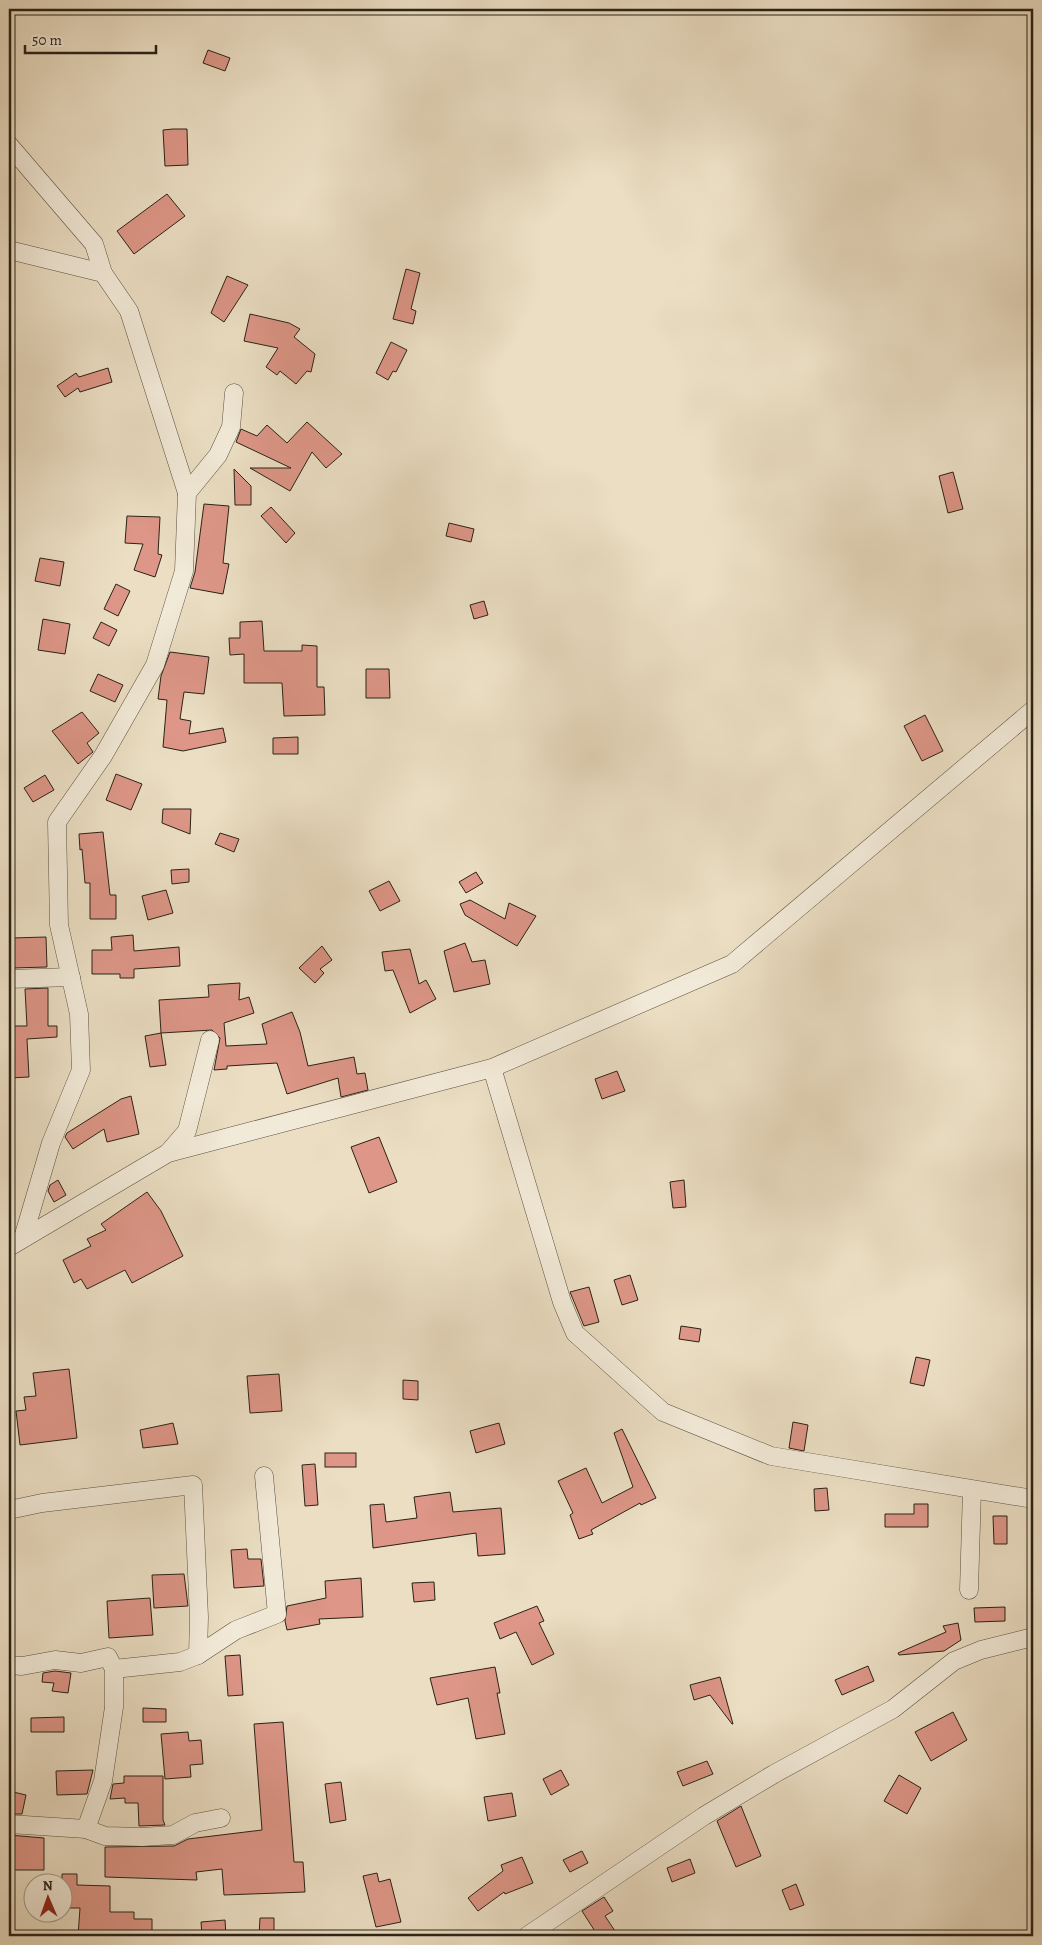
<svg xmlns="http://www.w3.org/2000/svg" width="1042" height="1945" font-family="Alegreya,serif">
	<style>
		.building { fill: #dd9687; stroke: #2a2216 }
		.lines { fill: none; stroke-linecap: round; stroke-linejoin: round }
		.minor-casing { stroke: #5a5141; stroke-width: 19 }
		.minor { stroke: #f2ead8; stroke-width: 18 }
	</style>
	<rect width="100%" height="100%" fill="#ebdec3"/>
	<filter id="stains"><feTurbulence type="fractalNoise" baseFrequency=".004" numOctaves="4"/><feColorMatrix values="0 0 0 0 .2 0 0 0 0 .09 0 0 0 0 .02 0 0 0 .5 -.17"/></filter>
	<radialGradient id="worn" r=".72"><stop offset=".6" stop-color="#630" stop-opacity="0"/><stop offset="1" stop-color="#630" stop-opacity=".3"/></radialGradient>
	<g class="building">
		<path d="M 208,50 L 230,58 L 225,71 L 203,63 Z"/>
		<path d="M 173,129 L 187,129 L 188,165 L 165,166 L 163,130 Z"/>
		<path d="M 167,194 L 185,216 L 134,254 L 117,231 Z"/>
		<path d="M 406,269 L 420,273 L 411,309 L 416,311 L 413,324 L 393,319 Z"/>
		<path d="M 227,276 L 248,285 L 224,322 L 211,313 Z"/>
		<path d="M 250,314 L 289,323 L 300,329 L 294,337 L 315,354 L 311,372 L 307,371 L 296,384 L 280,371 L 277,375 L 266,367 L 278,348 L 244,341 Z"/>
		<path d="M 391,342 L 407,350 L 396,372 L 393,371 L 388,380 L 376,373 Z"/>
		<path d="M 108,368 L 112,382 L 80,392 L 78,388 L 65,397 L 57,386 L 76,373 L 79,377 Z"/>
		<path d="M 307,422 L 342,454 L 326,468 L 312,452 L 290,491 L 250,468 L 291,468 L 236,442 L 241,429 L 257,436 L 267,425 L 287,443 Z"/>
		<path d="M 234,469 L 251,486 L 251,505 L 235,505 Z"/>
		<path d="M 953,472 L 963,509 L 948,513 L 939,476 Z"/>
		<path d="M 204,504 L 229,506 L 223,563 L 229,564 L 223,594 L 190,588 L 195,572 Z"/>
		<path d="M 271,507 L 295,533 L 286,543 L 261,516 Z"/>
		<path d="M 127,516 L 160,517 L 158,554 L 162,555 L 155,577 L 134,570 L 143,544 L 125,543 Z"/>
		<path d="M 449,523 L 474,529 L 471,542 L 446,536 Z"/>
		<path d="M 40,558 L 64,562 L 60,586 L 35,581 Z"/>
		<path d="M 116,584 L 130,591 L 118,616 L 104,609 Z"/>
		<path d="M 484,601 L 488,615 L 474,619 L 470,605 Z"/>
		<path d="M 43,619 L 70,624 L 65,654 L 38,650 Z"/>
		<path d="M 262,621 L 264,651 L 302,651 L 302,645 L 317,646 L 317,687 L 324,687 L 325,715 L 284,716 L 282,683 L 244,683 L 244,654 L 230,655 L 229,638 L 240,638 L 240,622 Z"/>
		<path d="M 101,622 L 117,630 L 109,646 L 93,638 Z"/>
		<path d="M 170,652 L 209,657 L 204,694 L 184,692 L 180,719 L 191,721 L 189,734 L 223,728 L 226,742 L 183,751 L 163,747 L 167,700 L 158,699 L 161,676 Z"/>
		<path d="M 366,669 L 389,669 L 390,698 L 366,698 Z"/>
		<path d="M 98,674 L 123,685 L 115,702 L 90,691 Z"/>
		<path d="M 82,712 L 99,733 L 87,743 L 93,752 L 78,764 L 52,731 Z"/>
		<path d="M 925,715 L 943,751 L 922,761 L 904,726 Z"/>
		<path d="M 298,737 L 298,754 L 273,754 L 273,738 Z"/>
		<path d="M 116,774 L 142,784 L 131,810 L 106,800 Z"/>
		<path d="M 45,775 L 54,790 L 33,802 L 24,788 Z"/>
		<path d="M 163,809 L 191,809 L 190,834 L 162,823 Z"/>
		<path d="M 103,832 L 110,895 L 116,895 L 116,919 L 90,919 L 90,883 L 85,883 L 82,849 L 80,850 L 79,834 Z"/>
		<path d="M 220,833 L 239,839 L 234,852 L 215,844 Z"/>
		<path d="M 189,869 L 189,882 L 172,884 L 171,870 Z"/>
		<path d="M 476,872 L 483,883 L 466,893 L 459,882 Z"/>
		<path d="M 389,881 L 400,901 L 380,911 L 369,891 Z"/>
		<path d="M 166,890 L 173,913 L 148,920 L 142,896 Z"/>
		<path d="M 470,900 L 505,919 L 509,903 L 536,916 L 517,946 L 465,915 L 460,904 Z"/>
		<path d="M 133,935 L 134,951 L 179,947 L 180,966 L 134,969 L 134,978 L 120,978 L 120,974 L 92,974 L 92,950 L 112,950 L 111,937 Z"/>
		<path d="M 46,937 L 47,967 L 12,968 L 12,938 Z"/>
		<path d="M 465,943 L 472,962 L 485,960 L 490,984 L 454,992 L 444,951 Z"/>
		<path d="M 322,946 L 332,960 L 320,969 L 324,973 L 315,983 L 299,968 Z"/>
		<path d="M 410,949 L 419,984 L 426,980 L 436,999 L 410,1013 L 393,970 L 385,971 L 382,952 Z"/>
		<path d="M 240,983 L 239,1000 L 249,997 L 254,1013 L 224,1023 L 226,1046 L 267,1044 L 262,1024 L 292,1012 L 300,1032 L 308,1066 L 354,1057 L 357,1074 L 365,1073 L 368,1090 L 341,1097 L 338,1078 L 287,1094 L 277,1063 L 227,1066 L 227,1069 L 214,1070 L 220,1038 L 212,1030 L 161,1033 L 166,1065 L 150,1067 L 145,1036 L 161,1033 L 159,1000 L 209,997 L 208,985 Z"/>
		<path d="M 48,988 L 48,1026 L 57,1026 L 57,1037 L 27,1039 L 29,1077 L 9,1078 L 9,1026 L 27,1026 L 25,989 Z"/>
		<path d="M 617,1071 L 625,1091 L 602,1099 L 595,1079 Z"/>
		<path d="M 131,1096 L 139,1134 L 107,1142 L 104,1129 L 73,1149 L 65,1137 L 67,1133 L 121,1099 Z"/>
		<path d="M 379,1137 L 397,1182 L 369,1193 L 351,1147 Z"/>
		<path d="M 58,1180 L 66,1195 L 54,1202 L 48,1191 L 50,1185 Z"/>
		<path d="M 684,1180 L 686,1207 L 673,1208 L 670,1182 Z"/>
		<path d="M 147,1192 L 161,1211 L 183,1256 L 132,1283 L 125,1270 L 87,1289 L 81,1279 L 74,1283 L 63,1260 L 91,1246 L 87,1239 L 106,1230 L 101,1224 Z"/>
		<path d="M 630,1275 L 638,1300 L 622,1305 L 614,1280 Z"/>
		<path d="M 589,1287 L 599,1322 L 584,1326 L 570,1292 Z"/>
		<path d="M 681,1326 L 701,1329 L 699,1342 L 679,1339 Z"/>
		<path d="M 916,1357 L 930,1360 L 924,1386 L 910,1383 Z"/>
		<path d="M 69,1369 L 77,1438 L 20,1445 L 16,1411 L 26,1410 L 24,1397 L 36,1396 L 33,1373 Z"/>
		<path d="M 279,1374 L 282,1411 L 250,1413 L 247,1376 Z"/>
		<path d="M 403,1380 L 418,1381 L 418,1400 L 403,1399 Z"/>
		<path d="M 793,1422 L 808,1425 L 804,1451 L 789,1448 Z"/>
		<path d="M 173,1423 L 178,1444 L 143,1448 L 140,1430 Z"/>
		<path d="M 499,1423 L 505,1444 L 476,1453 L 470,1431 Z"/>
		<path d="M 622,1429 L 656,1498 L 641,1505 L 640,1503 L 591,1530 L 593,1534 L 579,1539 L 570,1515 L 573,1513 L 558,1481 L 586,1468 L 602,1503 L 633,1487 L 614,1433 Z"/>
		<rect x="325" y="1453" width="31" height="14"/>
		<path d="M 315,1464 L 318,1505 L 305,1506 L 302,1465 Z"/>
		<path d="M 827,1488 L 829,1510 L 815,1511 L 814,1489 Z"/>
		<path d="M 450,1492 L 453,1512 L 501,1508 L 505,1554 L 478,1556 L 476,1533 L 373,1548 L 370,1505 L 384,1504 L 386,1522 L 417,1518 L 414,1497 Z"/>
		<path d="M 914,1504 L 928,1504 L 928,1527 L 885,1527 L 885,1514 L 914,1514 Z"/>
		<path d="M 993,1516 L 1007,1516 L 1007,1544 L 994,1544 Z"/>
		<path d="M 247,1549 L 248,1559 L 261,1559 L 264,1586 L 234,1588 L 231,1550 Z"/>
		<path d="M 184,1574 L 188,1606 L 154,1608 L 152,1575 Z"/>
		<path d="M 361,1578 L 363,1617 L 319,1619 L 320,1624 L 287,1630 L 285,1621 L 287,1606 L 326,1598 L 325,1581 Z"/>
		<path d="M 434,1582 L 435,1600 L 414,1602 L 412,1583 Z"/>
		<path d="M 150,1598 L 153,1635 L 109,1638 L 107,1601 Z"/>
		<path d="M 537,1606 L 544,1621 L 539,1623 L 554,1654 L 532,1665 L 516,1632 L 500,1639 L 494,1623 Z"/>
		<path d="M 1005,1607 L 1005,1621 L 975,1622 L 974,1608 Z"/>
		<path d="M 958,1623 L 961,1640 L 944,1651 L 899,1655 L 898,1653 L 946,1632 L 943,1626 Z"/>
		<path d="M 240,1655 L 243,1695 L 228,1696 L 225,1656 Z"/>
		<path d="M 868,1666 L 874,1681 L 842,1695 L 835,1680 Z"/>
		<path d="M 495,1667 L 500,1693 L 497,1693 L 505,1734 L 476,1739 L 468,1698 L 437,1705 L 430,1678 Z"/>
		<path d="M 55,1671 L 71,1673 L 68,1693 L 52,1691 L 54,1683 L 42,1682 L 43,1673 Z"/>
		<path d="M 720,1677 L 733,1724 L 732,1724 L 710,1695 L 694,1700 L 690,1685 Z"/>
		<path d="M 143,1708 L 166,1709 L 166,1722 L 143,1722 Z"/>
		<path d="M 953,1712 L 967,1740 L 931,1761 L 915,1732 Z"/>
		<path d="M 64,1717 L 64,1732 L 31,1732 L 31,1718 Z"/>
		<path d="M 283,1722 L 294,1862 L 303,1862 L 305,1892 L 224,1895 L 222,1869 L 196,1872 L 197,1880 L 105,1877 L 105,1847 L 174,1846 L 188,1839 L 262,1830 L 254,1724 Z"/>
		<path d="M 188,1732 L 189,1741 L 201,1740 L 203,1764 L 190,1765 L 191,1777 L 165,1779 L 161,1734 Z"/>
		<path d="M 707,1761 L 713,1774 L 683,1786 L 677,1772 Z"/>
		<path d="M 93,1770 L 87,1794 L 57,1795 L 56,1771 Z"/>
		<path d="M 561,1770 L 569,1785 L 551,1795 L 543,1779 Z"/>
		<path d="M 899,1775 L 921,1788 L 907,1814 L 884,1801 Z"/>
		<path d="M 124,1776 L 163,1776 L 163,1820 L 165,1825 L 139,1826 L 138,1803 L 125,1803 L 125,1798 L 110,1799 L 113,1784 L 124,1783 Z"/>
		<path d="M 341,1782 L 346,1820 L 330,1823 L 325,1784 Z"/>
		<path d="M 9,1791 L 26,1795 L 22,1814 L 9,1814 Z"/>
		<path d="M 512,1793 L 516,1816 L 488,1821 L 484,1797 Z"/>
		<path d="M 741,1806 L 761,1856 L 736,1867 L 717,1821 Z"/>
		<path d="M 9,1835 L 44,1838 L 44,1870 L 9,1870 Z"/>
		<path d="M 582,1851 L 588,1863 L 570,1872 L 563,1860 Z"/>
		<path d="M 522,1857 L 533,1883 L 505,1894 L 504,1892 L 478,1911 L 468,1898 L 503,1871 L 501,1865 Z"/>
		<path d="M 690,1859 L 695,1873 L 672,1882 L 667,1868 Z"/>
		<path d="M 377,1873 L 379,1882 L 390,1879 L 401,1922 L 376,1927 L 363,1876 Z"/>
		<path d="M 62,1874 L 77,1874 L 77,1885 L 110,1886 L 110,1912 L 134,1912 L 134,1919 L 152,1919 L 152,1936 L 78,1936 L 80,1908 L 62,1908 Z"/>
		<path d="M 796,1884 L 804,1905 L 790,1910 L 782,1890 Z"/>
		<path d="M 604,1897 L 613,1911 L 605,1916 L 615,1931 L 607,1936 L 598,1936 L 582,1911 Z"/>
		<path d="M 260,1918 L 274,1918 L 274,1936 L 259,1936 Z"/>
		<path d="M 225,1920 L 226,1936 L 202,1936 L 201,1922 Z"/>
	</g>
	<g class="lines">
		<g class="minor-casing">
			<g id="minor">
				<path d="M 9,145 L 94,244 L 103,273"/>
				<path d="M 9,250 L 103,273 L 129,311 L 187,493"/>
				<path d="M 9,979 L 71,977"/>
				<path d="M 492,1068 L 562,1302 L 575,1333 L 663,1412 L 771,1456 L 1033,1499"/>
				<path d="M 168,1153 L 187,1131 L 210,1040"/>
				<path d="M 23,1238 L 51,1143 L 81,1070 L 79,1014 L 59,925 L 57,822 L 103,756 L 155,665 L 184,571 L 187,493 L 218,455 L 231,427 L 234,393"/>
				<path d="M 9,1247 L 168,1153 L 492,1068 L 732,964 L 1033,710"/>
				<path d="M 9,1510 L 42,1503 L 193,1485 L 199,1617 L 198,1655 L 180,1662 L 114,1669"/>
				<path d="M 969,1590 L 972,1490"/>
				<path d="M 198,1655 L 236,1630 L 277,1614 L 264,1476"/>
				<path d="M 9,1665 L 22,1666 L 55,1660 L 81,1663 L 108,1657 L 114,1669 L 114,1707 L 103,1781 L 86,1829"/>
				<path d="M 9,1824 L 86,1829 L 105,1836 L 142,1837 L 173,1835 L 195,1823 L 221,1818"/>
				<path d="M 527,1936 L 704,1816 L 774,1774 L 893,1709 L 954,1661 L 981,1650 L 1033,1637"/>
			</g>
		</g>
		<use href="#minor" class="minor"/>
	</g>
	<rect width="1042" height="1945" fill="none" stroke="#ebdec3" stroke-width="30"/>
	<rect x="10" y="10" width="1022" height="1925" fill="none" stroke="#2a2216" stroke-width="2.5"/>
	<rect x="15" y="15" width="1012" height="1915" fill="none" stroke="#2a2216"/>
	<g transform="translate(48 1898) rotate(358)"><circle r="24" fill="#f2ead8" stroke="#a29a8a"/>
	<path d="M0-4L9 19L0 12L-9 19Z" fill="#8f2418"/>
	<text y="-8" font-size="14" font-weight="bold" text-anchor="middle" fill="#2a2216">N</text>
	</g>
	<path d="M25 45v8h131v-8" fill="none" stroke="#2a2216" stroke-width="2.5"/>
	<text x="32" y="45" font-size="15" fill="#2a2216" stroke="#f2ead8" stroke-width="4" paint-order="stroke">50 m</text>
	<rect width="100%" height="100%" filter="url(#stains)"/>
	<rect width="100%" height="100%" fill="url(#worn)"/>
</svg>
